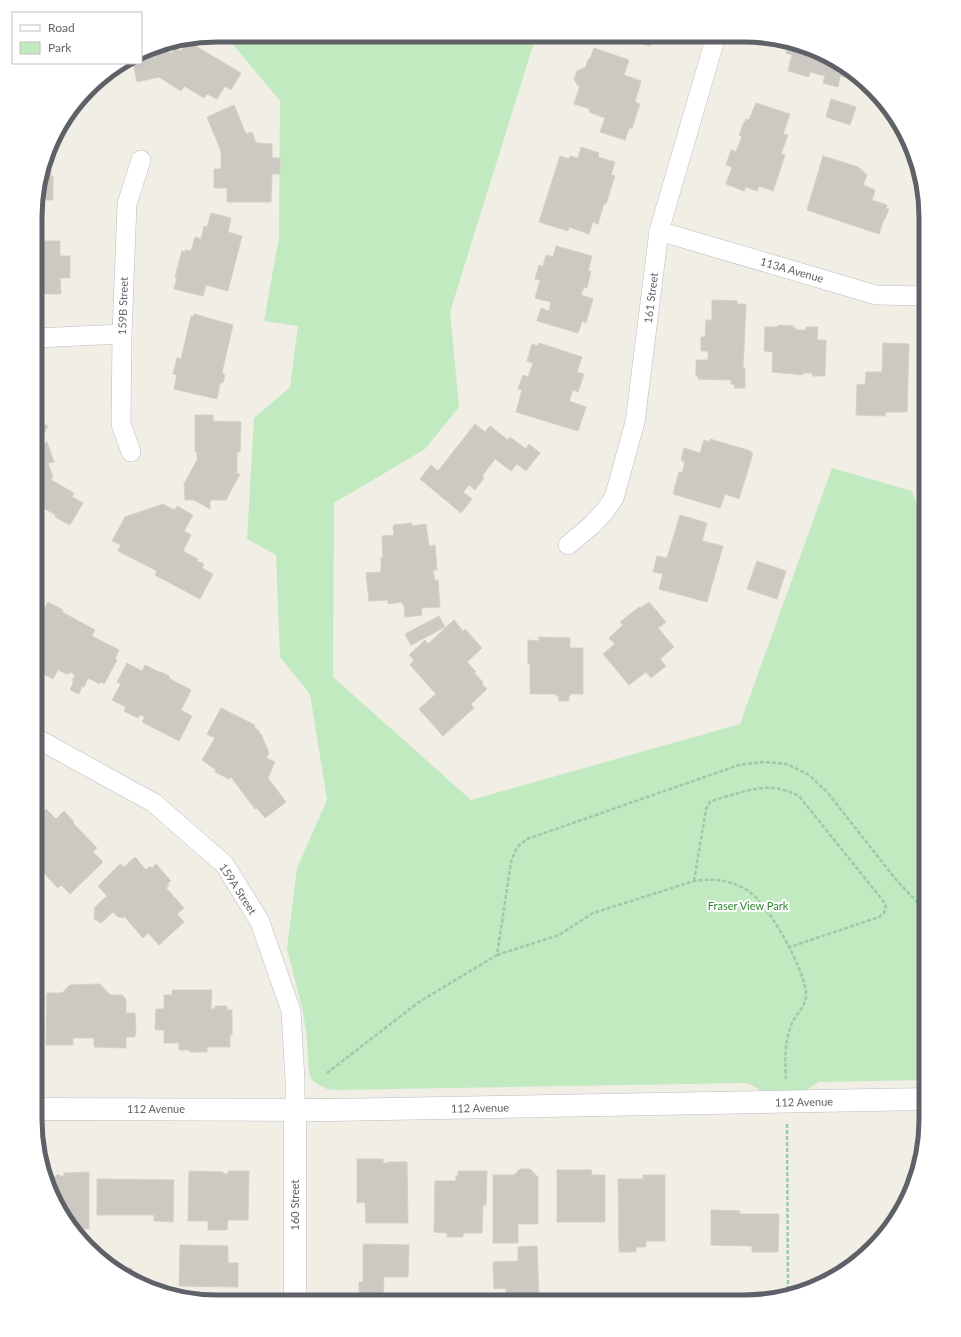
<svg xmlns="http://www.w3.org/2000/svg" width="961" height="1337" font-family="Lato,sans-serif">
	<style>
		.green { fill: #c2eac1 }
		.building { fill: #ccc9c3; stroke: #d6d0c4 }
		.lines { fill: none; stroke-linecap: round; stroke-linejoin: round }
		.minor-casing { stroke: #b9bcc1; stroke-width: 20 }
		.tertiary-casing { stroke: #b9bcc1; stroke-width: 23 }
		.path { stroke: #99cca7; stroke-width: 2.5; stroke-dasharray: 4 2; stroke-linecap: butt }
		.minor { stroke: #fff; stroke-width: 19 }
		.tertiary { stroke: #fff; stroke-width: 22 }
		.labels { text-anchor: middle; stroke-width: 4; stroke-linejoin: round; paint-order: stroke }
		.street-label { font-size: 11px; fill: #5e6268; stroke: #fff }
		.park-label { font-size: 11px; fill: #2f8631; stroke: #fff }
		.rim { fill: none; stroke: #5e6268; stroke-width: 5 }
	</style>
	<rect width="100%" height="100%" fill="#f1eee6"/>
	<path class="green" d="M 225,35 L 536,36 L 450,312 L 459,407 L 425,449 L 334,503 L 333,677 L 471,800 L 740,724 L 832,468 L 912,491 L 926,531 L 926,1080 L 819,1082 L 805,1091 L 764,1092 C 757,1089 752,1084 745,1083 L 336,1090 L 327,1089 L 319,1085 L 312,1080 L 309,1073 L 307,1039 L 303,1012 L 287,949 L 297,868 L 327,800 L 310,694 L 280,657 L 276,555 L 247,539 L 254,418 L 290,387 L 298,326 L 264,321 L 279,237 L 280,101 Z"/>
	<g class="building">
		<path d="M 614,36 L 653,36 L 650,46 Z"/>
		<path d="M 187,41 L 241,73 L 231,90 L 225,86 L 217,99 L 207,94 L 204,98 L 184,86 L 181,91 L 159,77 L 137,82 L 133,63 L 141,63 L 141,55 L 156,50 L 172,53 L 175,48 L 181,51 Z"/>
		<path d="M 789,42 L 813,49 L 848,69 L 847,69 L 845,77 L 840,76 L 838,87 L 823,83 L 825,76 L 810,72 L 809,77 L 788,71 L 792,55 L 786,53 Z"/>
		<path d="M 594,48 L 629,60 L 624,75 L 641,81 L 635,102 L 640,104 L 632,128 L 629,128 L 625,140 L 600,132 L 605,118 L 589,112 L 590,109 L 574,104 L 580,86 L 578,86 L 574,79 L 577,71 L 583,68 L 585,68 L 589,58 L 590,59 Z"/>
		<path d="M 104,76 L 108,81 L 80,103 L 81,107 L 74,109 L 97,80 Z"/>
		<path d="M 831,99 L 856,107 L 850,125 L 826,117 Z"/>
		<path d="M 756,103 L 790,114 L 783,134 L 788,135 L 781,154 L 785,155 L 773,191 L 759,186 L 757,191 L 746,187 L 744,191 L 726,184 L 732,167 L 726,165 L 731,150 L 736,152 L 742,136 L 739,135 L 744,122 L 745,122 L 746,119 L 749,120 Z"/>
		<path d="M 234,105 L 246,134 L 252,132 L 256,143 L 272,144 L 272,158 L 280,158 L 280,174 L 272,174 L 271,202 L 227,202 L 227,188 L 214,188 L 214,169 L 221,169 L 221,151 L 207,117 Z"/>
		<path d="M 58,131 L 59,131 L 59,148 L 52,148 Z"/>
		<path d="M 581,147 L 599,153 L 598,157 L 615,162 L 611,175 L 615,176 L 606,204 L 604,203 L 598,224 L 593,222 L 589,234 L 569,227 L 568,231 L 539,222 L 560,156 L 569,159 L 570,156 L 578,158 Z"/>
		<path d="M 51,152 L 51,176 L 53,176 L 53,200 L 37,200 L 37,193 Z"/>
		<path d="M 823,156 L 858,167 L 867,175 L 863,185 L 875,190 L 872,200 L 887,205 L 886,208 L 889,209 L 885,219 L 884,219 L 879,234 L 807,210 Z"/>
		<path d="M 211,213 L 231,218 L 228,232 L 242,236 L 228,291 L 206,285 L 203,296 L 174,289 L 177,278 L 175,277 L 182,251 L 185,252 L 185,250 L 191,251 L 195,237 L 201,239 L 204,226 L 207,227 Z"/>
		<path d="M 37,240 L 44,240 L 44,241 L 60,241 L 60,256 L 70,256 L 70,278 L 60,278 L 61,294 L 36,294 Z"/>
		<path d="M 556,246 L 592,256 L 588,271 L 591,271 L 587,288 L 584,287 L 581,295 L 593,299 L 586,323 L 582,321 L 578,333 L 537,321 L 541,308 L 549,311 L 551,302 L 535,298 L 540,280 L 535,279 L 539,265 L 543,266 L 546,255 L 553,257 Z"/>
		<path d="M 712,300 L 737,301 L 737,304 L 746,304 L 743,368 L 745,368 L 745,388 L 734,388 L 735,385 L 731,384 L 731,380 L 698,379 L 698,376 L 696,376 L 696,361 L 698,360 L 708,360 L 708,351 L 701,351 L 701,337 L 705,337 L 706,320 L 712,320 Z"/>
		<path d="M 194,314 L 233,325 L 222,372 L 225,376 L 223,382 L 220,384 L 217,399 L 174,389 L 177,375 L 173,374 L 177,358 L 181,359 L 191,316 L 193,317 Z"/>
		<path d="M 778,325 L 793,326 L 793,328 L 796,328 L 796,330 L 806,330 L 806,327 L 818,327 L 817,340 L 826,340 L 825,376 L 812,376 L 813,373 L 803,373 L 803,375 L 772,372 L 773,352 L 764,351 L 765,327 L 778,327 Z"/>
		<path d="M 539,343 L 582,357 L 577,372 L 584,374 L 578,392 L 573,390 L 569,401 L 586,407 L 578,431 L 516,412 L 522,390 L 518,389 L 523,375 L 528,377 L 533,363 L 527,361 L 532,344 L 538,346 Z"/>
		<path d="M 883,343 L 909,344 L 907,412 L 886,412 L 885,416 L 856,415 L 857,384 L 865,385 L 866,372 L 882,372 Z"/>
		<path d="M 195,415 L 213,415 L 213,421 L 241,422 L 240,452 L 237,452 L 237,474 L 240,474 L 226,500 L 210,500 L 210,509 L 194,500 L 185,500 L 184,484 L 197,460 L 197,452 L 195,452 Z"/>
		<path d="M 36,420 L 48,426 L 41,439 L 43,444 L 47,442 L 54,462 L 48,463 L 53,477 L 51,480 L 74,493 L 72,497 L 83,503 L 70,525 L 55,517 L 56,515 L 36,504 Z"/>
		<path d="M 475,424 L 485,432 L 490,426 L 508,440 L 510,437 L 526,449 L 529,444 L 540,453 L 526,471 L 517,464 L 511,471 L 495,459 L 482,476 L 484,478 L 475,490 L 469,485 L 463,492 L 472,499 L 461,513 L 420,479 L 431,465 L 438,471 Z"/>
		<path d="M 710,439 L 751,451 L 751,453 L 753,453 L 739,499 L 725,494 L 720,508 L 673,494 L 679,472 L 682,473 L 685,462 L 681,460 L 684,448 L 700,453 L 704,440 L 709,442 Z"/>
		<path d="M 163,504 L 175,510 L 177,506 L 193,515 L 184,531 L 191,535 L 183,551 L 198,559 L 197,561 L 204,564 L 202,568 L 213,574 L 200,599 L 155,575 L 157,571 L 118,551 L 121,545 L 112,541 L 125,517 Z"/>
		<path d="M 680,515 L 707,523 L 702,541 L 723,546 L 707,602 L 659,589 L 663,574 L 653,572 L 657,556 L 667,558 Z"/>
		<path d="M 412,523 L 412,526 L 426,524 L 429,546 L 435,545 L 437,570 L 433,570 L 435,581 L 438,580 L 440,607 L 421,608 L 422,615 L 405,617 L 404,605 L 403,605 L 402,602 L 388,604 L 388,600 L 369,601 L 366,573 L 381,572 L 381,558 L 383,557 L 382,536 L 394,535 L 393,526 L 394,526 L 394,525 Z"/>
		<path d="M 757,561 L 786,571 L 777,599 L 747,589 Z"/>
		<path d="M 48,602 L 63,610 L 62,612 L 95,630 L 92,636 L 119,650 L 115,659 L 117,660 L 104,684 L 101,682 L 100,684 L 88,678 L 84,687 L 82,686 L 79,694 L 70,690 L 74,681 L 72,681 L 75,675 L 70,672 L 69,674 L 66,673 L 66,674 L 58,670 L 53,679 L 36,670 L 36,635 L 38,631 L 36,629 L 36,622 L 43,608 L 45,608 Z"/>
		<path d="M 649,602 L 666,622 L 658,628 L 674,647 L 660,659 L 666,666 L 651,678 L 646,672 L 629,685 L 603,654 L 615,644 L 609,638 L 623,625 L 620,622 L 639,607 L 641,608 Z"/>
		<path d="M 439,616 L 445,627 L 411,645 L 405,634 Z"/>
		<path d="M 454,620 L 463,631 L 465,629 L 482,648 L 467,662 L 476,672 L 474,673 L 483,682 L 482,684 L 487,689 L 471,704 L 474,708 L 443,736 L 419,709 L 436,694 L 410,665 L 414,660 L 409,655 L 425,640 L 428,644 Z"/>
		<path d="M 539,637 L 570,638 L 570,648 L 583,648 L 583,694 L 570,694 L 570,696 L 569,696 L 569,701 L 559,701 L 559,696 L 556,696 L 556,694 L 530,694 L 530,664 L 528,664 L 528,640 L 539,641 Z"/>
		<path d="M 127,663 L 142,671 L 145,665 L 159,672 L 161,672 L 169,676 L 170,679 L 191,690 L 181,710 L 192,716 L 179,741 L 142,722 L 145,717 L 140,715 L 138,718 L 124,711 L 126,707 L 112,700 L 121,684 L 117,682 Z"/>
		<path d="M 221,708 L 255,725 L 254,727 L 259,731 L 259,733 L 261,734 L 269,753 L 266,758 L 275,762 L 268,778 L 286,802 L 265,818 L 257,808 L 255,809 L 231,777 L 229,779 L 215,772 L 216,770 L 202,760 L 215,738 L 207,734 Z"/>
		<path d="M 46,809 L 56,819 L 64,811 L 74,822 L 73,823 L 97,848 L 93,852 L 103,862 L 70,894 L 61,885 L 58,888 L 42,871 L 39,874 L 35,874 L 36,819 Z"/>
		<path d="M 135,857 L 146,870 L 150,866 L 152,868 L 156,864 L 171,881 L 167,884 L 169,885 L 166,888 L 184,908 L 177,914 L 184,922 L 159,945 L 148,933 L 143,938 L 124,916 L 123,918 L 118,917 L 113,912 L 101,923 L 94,919 L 95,907 L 107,896 L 98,886 L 120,864 L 124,867 Z"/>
		<path d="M 100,984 L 110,995 L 122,995 L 126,999 L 126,1013 L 135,1013 L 136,1034 L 135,1034 L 135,1037 L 126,1037 L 126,1048 L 94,1047 L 94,1038 L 73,1038 L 73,1045 L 46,1045 L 47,993 L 62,993 L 70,985 Z"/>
		<path d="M 172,990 L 212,990 L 211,1009 L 215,1009 L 215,1006 L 227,1006 L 227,1010 L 232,1010 L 232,1035 L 230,1035 L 230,1047 L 207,1047 L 207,1052 L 190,1052 L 190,1050 L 179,1050 L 179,1043 L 164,1043 L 164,1030 L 155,1030 L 156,1009 L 164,1009 L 164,995 L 172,995 Z"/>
		<path d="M 357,1159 L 383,1159 L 383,1163 L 389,1163 L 389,1162 L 407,1162 L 408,1223 L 366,1223 L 365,1202 L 357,1203 Z"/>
		<path d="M 520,1169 L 530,1169 L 538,1177 L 538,1224 L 518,1224 L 518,1243 L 493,1243 L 493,1175 L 514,1175 Z"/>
		<path d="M 557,1170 L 592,1170 L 591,1175 L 605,1175 L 605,1222 L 557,1222 Z"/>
		<path d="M 189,1171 L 223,1172 L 223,1174 L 228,1174 L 228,1171 L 249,1171 L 248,1220 L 228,1220 L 227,1230 L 208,1230 L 208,1221 L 188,1221 Z"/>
		<path d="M 458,1171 L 487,1171 L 486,1205 L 483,1205 L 482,1233 L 463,1233 L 463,1237 L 447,1237 L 447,1233 L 434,1232 L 435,1181 L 456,1181 L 456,1176 L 458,1176 Z"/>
		<path d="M 89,1172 L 89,1229 L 78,1229 L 54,1200 L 50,1182 L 58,1174 L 60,1176 L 64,1176 L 64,1173 Z"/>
		<path d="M 643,1175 L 665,1175 L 665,1241 L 646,1241 L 646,1247 L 636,1247 L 636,1252 L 619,1252 L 618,1179 L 643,1179 Z"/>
		<path d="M 97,1179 L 174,1180 L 173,1222 L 154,1221 L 154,1215 L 97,1215 Z"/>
		<path d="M 711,1210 L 740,1211 L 740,1214 L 779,1214 L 778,1252 L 752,1252 L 752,1246 L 711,1245 Z"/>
		<path d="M 363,1244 L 409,1245 L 408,1277 L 384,1277 L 383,1301 L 359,1301 L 359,1282 L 363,1282 Z"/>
		<path d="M 180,1245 L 228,1246 L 228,1263 L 238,1263 L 238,1287 L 179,1286 Z"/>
		<path d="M 537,1246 L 539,1299 L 506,1300 L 506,1288 L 494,1289 L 493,1262 L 518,1261 L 518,1247 Z"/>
		<path d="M 113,1268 L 132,1268 L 132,1279 Z"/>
	</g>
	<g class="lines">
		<g class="minor-casing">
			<g id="minor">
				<path d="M 659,231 L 876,295 L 926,296"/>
				<path d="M 36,338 L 122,334"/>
				<path d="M 131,452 L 121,424 L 122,334 L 127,204 L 141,160"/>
				<path d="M 568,545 L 592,525 L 604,512 L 614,498 L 635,422 L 659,231 L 716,36"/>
				<path d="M 36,738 L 154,803 L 225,865 L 260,922 L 291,1011 L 295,1080 L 295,1110"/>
			</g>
		</g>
		<g class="tertiary-casing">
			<g id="tertiary">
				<path d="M 35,1109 L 333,1110 L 926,1099"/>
				<path d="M 295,1301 L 295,1110"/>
			</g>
		</g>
		<g class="path">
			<path d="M 694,881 L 706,809 L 710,802 L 717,799 C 748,791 768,780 799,796 L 884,902 L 886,907 L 884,913 L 879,917 L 790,947"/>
			<path d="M 497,955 L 559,935 L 593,913 L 694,881 C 714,878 729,880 747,890 C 767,901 808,974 806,997 C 805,1007 796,1014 792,1023 C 784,1042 785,1061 786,1080"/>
			<path d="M 327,1073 L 419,1002 L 497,955 L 511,862 L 517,847 L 527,839 L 739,765 L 762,762 L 787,764 L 809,775 L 828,793 L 897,881 L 926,911"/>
			<path d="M 787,1124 L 788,1292"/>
		</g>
		<use href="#minor" class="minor"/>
		<use href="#tertiary" class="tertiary"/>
	</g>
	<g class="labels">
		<g class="street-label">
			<text transform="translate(792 270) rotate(16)" y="4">113A Avenue</text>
			<text transform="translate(651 298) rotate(-83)" y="4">161 Street</text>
			<text transform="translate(123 306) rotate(-88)" y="4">159B Street</text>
			<text transform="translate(238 889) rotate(57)" y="4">159A Street</text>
			<text transform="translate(804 1102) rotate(-1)" y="4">112 Avenue</text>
			<text transform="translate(480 1108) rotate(-1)" y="4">112 Avenue</text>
			<text x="156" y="1113">112 Avenue</text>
			<text transform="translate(295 1205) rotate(-90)" y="4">160 Street</text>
		</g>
		<g class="park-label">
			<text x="748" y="910">Fraser View Park</text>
		</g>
	</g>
	<path d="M0 0H961V1337H0ZM217 42H744A175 175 0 0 1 919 217V1120A175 175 0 0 1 744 1295H217A175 175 0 0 1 42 1120V217A175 175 0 0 1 217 42Z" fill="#fff" fill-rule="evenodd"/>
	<path class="rim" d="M217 42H744A175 175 0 0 1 919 217V1120A175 175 0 0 1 744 1295H217A175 175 0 0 1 42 1120V217A175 175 0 0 1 217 42Z"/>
	<rect x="12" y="12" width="130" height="52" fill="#ffffff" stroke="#bfc0c3"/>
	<rect x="20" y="25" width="20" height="6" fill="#ffffff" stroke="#bfc0c3"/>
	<text x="48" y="32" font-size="12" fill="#5e6268">Road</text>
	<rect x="20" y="42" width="20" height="12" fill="#c2eac1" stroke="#bfc0c3"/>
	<text x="48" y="52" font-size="12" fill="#5e6268">Park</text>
</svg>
